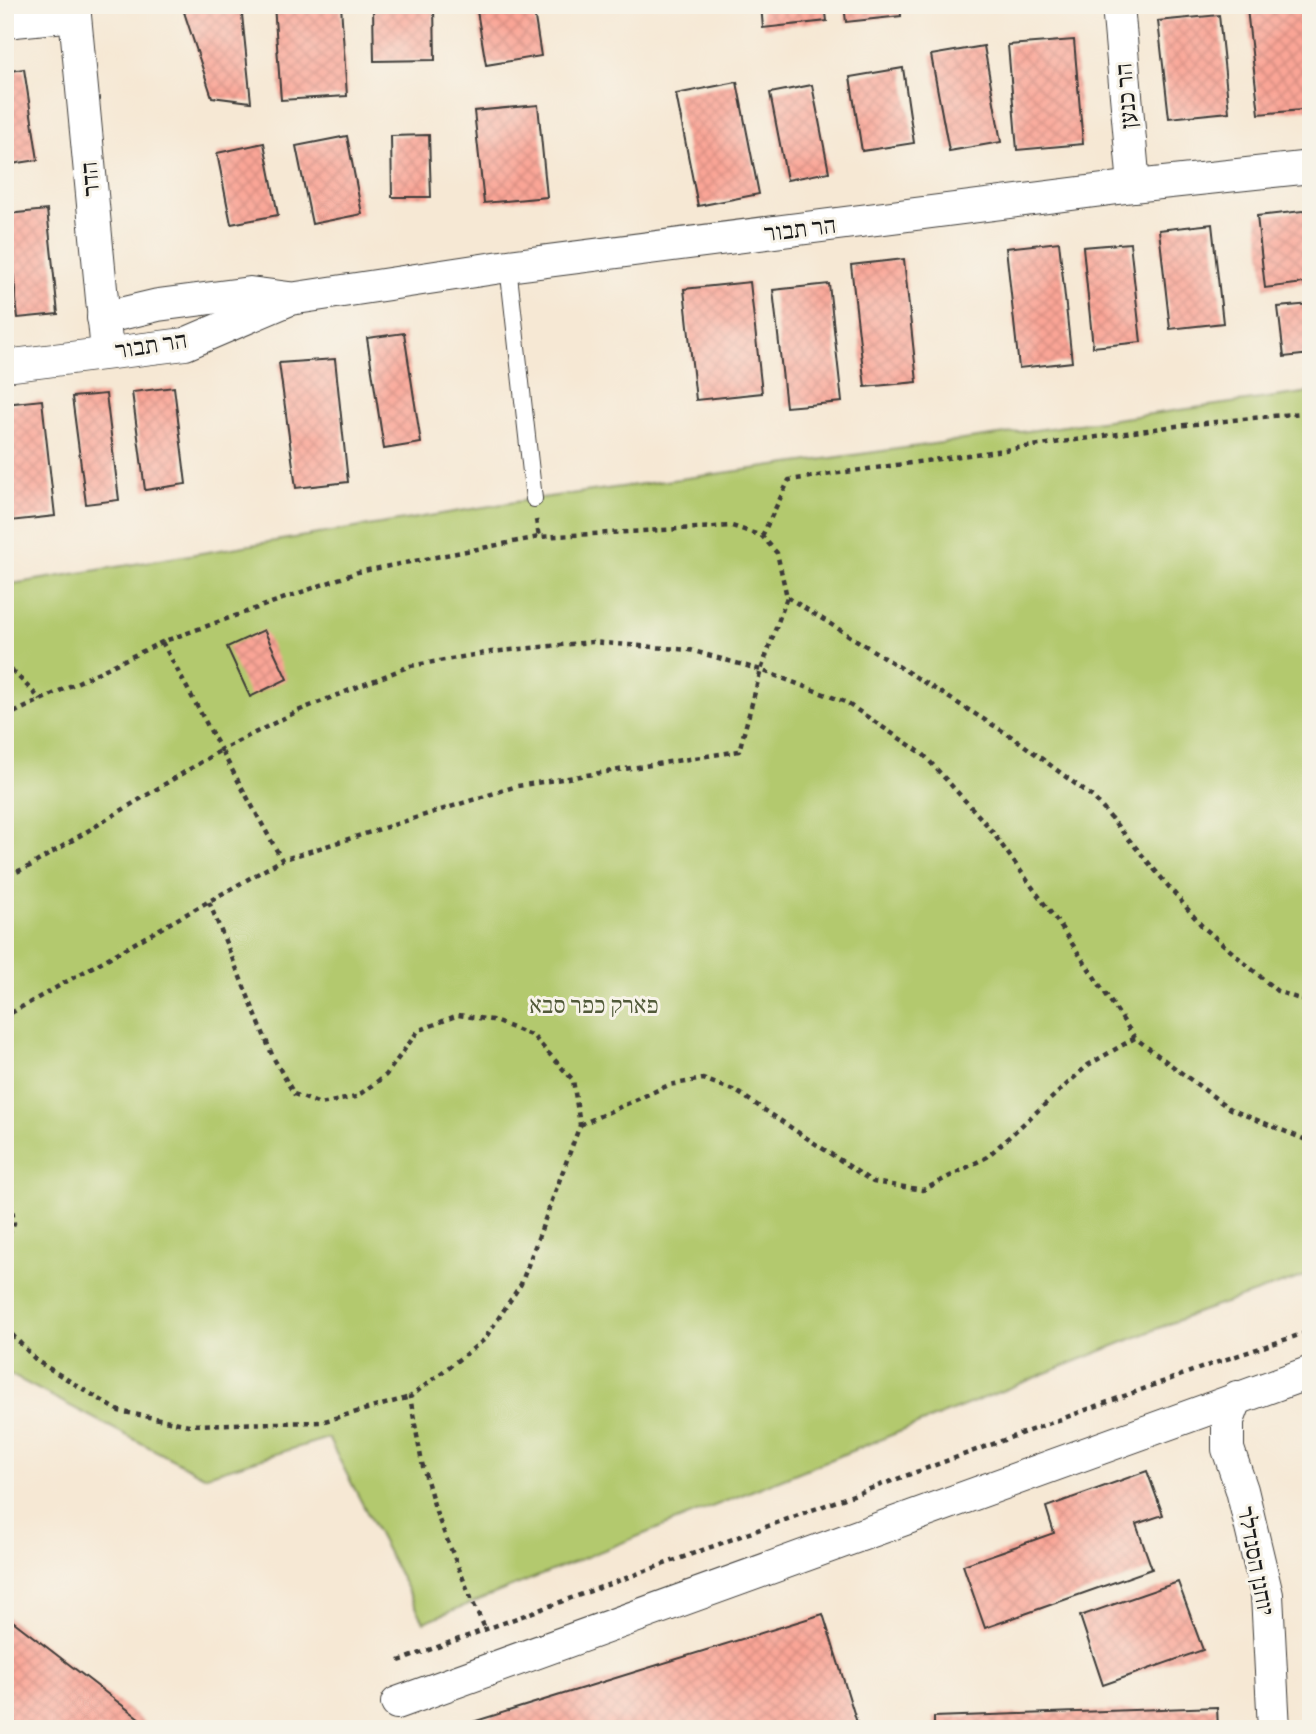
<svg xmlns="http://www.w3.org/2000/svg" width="1316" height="1734" font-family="'Libre Bodoni','Frank Ruhl Libre',serif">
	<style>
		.green { fill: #b3c96e; stroke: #687245; stroke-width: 2 }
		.building { fill: url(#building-cross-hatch) }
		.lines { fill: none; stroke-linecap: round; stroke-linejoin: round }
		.service-casing { stroke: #3d3b38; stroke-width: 18 }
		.minor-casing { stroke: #3d3b38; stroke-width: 34 }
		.path { stroke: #3d3b38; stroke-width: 4.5; stroke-dasharray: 5 5; stroke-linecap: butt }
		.service { stroke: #fff; stroke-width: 16 }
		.minor { stroke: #fff; stroke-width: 32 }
		.labels { text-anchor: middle; stroke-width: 6; stroke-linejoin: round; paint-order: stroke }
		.street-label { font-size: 24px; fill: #1c1c1c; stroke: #f7f3e8 }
		.park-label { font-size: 24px; fill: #515939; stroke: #f7f3e8 }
	</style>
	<defs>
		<pattern id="building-cross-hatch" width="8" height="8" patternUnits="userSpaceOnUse" patternTransform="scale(1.75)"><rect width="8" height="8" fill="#faa596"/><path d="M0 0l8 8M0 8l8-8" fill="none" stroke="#d68d81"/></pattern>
	</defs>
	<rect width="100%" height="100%" fill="#f7f3e8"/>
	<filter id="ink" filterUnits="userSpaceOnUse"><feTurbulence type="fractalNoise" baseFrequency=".0143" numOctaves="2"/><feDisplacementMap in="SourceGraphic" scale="14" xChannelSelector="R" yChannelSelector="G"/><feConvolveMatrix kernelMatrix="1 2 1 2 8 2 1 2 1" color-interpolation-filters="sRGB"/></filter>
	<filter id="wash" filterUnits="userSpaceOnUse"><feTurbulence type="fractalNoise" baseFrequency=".00686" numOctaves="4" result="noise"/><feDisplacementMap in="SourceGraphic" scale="28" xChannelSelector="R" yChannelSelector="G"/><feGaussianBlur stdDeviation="1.57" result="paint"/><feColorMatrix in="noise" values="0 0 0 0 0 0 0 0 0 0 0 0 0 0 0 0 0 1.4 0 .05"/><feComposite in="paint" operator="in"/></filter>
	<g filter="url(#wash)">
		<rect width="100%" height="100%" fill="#f6e8d4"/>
		<path class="green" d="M 1311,392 L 1311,1274 L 1199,1312 L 424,1622 L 328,1438 L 204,1476 L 5,1372 L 5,585 L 534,499 Z"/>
		<g id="blocks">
			<g class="building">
				<path d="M 207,5 L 241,5 L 251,102 L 212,97 L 184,12 Z"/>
				<path d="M 274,5 L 341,5 L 347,96 L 281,100 Z"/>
				<path d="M 476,5 L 533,5 L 541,56 L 486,65 Z"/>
				<path d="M 761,5 L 825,5 L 827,21 L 763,28 Z"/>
				<path d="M 844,5 L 900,5 L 901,16 L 846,22 Z"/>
				<path d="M 1284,5 L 1309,5 L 1311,23 L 1311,109 L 1259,114 L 1247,9 Z"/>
				<path d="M 434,6 L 435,60 L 374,61 L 373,7 Z"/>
				<path d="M 1219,15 L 1229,112 L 1169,118 L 1158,21 Z"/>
				<path d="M 1074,40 L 1083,144 L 1017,150 L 1008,45 Z"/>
				<path d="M 984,46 L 1001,142 L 949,151 L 931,55 Z"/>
				<path d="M 903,68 L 914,143 L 862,151 L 850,77 Z"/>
				<path d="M 24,69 L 38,160 L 5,165 L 5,72 Z"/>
				<path d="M 737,82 L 759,194 L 698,206 L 676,94 Z"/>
				<path d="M 812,85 L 829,172 L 787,180 L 770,93 Z"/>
				<path d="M 538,105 L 547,197 L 484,203 L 474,111 Z"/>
				<path d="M 429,135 L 431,197 L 392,197 L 391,136 Z"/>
				<path d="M 347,136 L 362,214 L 312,224 L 296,146 Z"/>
				<path d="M 264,143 L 278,215 L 231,224 L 217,153 Z"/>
				<path d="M 47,210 L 58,314 L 18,318 L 7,214 Z"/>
				<path d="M 1311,210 L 1311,282 L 1265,288 L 1257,216 Z"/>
				<path d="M 1212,224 L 1223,323 L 1170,329 L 1159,230 Z"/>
				<path d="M 1059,242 L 1072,362 L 1019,368 L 1006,248 Z"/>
				<path d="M 1130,243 L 1141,342 L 1093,347 L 1083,247 Z"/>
				<path d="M 904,259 L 917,382 L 865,387 L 851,265 Z"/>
				<path d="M 750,282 L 762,393 L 696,400 L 684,289 Z"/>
				<path d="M 829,284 L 842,402 L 786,407 L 773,290 Z"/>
				<path d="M 1311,304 L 1311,354 L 1284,357 L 1278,307 Z"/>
				<path d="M 404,333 L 421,443 L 384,449 L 367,338 Z"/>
				<path d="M 335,359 L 348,482 L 296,488 L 279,363 Z"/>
				<path d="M 174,387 L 186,484 L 145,490 L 132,392 Z"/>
				<path d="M 106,394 L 119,500 L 86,504 L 72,397 Z"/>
				<path d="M 42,400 L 55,516 L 10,521 L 5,475 L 5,404 Z"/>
				<path d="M 264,630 L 287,679 L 250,697 L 227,647 Z"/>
				<path d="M 1147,1471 L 1163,1515 L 1136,1524 L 1152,1569 L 985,1628 L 963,1565 L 1054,1533 L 1046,1507 Z"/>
				<path d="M 1178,1582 L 1203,1650 L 1103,1685 L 1080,1616 Z"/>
				<path d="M 823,1614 L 858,1726 L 845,1729 L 463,1729 L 463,1725 Z"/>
				<path d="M 5,1615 L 153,1729 L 5,1729 Z"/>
				<path d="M 1217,1707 L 1218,1729 L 934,1729 L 934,1717 Z"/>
			</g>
		</g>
	</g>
	<g filter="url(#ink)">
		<use href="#blocks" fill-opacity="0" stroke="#3d3b38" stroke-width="2"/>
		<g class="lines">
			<g class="service-casing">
				<path id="service" d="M 508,266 L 534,499"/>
			</g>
			<g class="minor-casing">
				<g id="minor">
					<path d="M 74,5 L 107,352"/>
					<path d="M 1118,5 L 1134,186"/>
					<path d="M 5,22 L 75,15"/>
					<path d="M 103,318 L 158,305 L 250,293 L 289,298"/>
					<path d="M 5,366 L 185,344 L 290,299 L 508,266 L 1134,186 L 1311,167"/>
					<path d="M 1237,1397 L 1228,1421 L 1228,1449 L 1242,1490 L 1267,1595 L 1274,1729"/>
					<path d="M 397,1703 L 1311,1372"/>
				</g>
			</g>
			<g class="path">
				<path d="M 536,520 L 539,537"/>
				<path d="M 762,536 L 789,480 L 1176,426 L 1311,412"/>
				<path d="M 787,597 L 1017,740 L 1094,798 L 1202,926 L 1277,991 L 1311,1003"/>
				<path d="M 162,642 L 221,750 L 300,710 L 410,666 L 491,652 L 592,642 L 690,650 L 761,670 L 845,702 L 923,754 L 988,826 L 1059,924 L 1135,1038 L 1230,1109 L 1311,1142"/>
				<path d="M 5,663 L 41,700"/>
				<path d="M 5,717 L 162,642 L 358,572 L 539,537 L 732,526 L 762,536 L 777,553 L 787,597 L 761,670 L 739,751 L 517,786 L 282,860 L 221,750 L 30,866 L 5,877"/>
				<path d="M 209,902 L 273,1057 L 294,1094 L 320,1104 L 356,1097 L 386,1075 L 418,1031 L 458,1015 L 492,1020 L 533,1036 L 573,1080 L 580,1125 L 521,1284 L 484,1340 L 410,1397 L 422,1463 L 437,1515 L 473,1603 L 486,1630"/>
				<path d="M 5,1008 L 11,1013 L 5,1022"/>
				<path d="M 11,1013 L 282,860"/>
				<path d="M 580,1125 L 669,1085 L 703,1079 L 736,1091 L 873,1182 L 923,1190 L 987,1157 L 1088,1065 L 1135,1038"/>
				<path d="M 5,1152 L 14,1223 L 5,1244"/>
				<path d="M 5,1327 L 37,1361 L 119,1411 L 189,1425 L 321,1422 L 410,1397"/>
				<path d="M 399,1661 L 1209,1365 L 1311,1331"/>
			</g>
			<use href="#service" class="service"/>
			<use href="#minor" class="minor"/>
		</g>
	</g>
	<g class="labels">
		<g class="street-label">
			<text transform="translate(1126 96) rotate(-95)" y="8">הר כנען</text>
			<text transform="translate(90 179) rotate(-95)" y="8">הדר</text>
			<text transform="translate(800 229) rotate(-7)" y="8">הר תבור</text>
			<text transform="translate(151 345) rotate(-9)" y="8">הר תבור</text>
			<text transform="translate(1256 1561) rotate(79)" y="8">יוחנן הסנדלר</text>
		</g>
		<g class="park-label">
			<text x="594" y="1013">פארק כפר סבא</text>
		</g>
	</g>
	<rect width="1316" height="1734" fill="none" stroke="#f7f3e8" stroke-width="28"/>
</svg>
